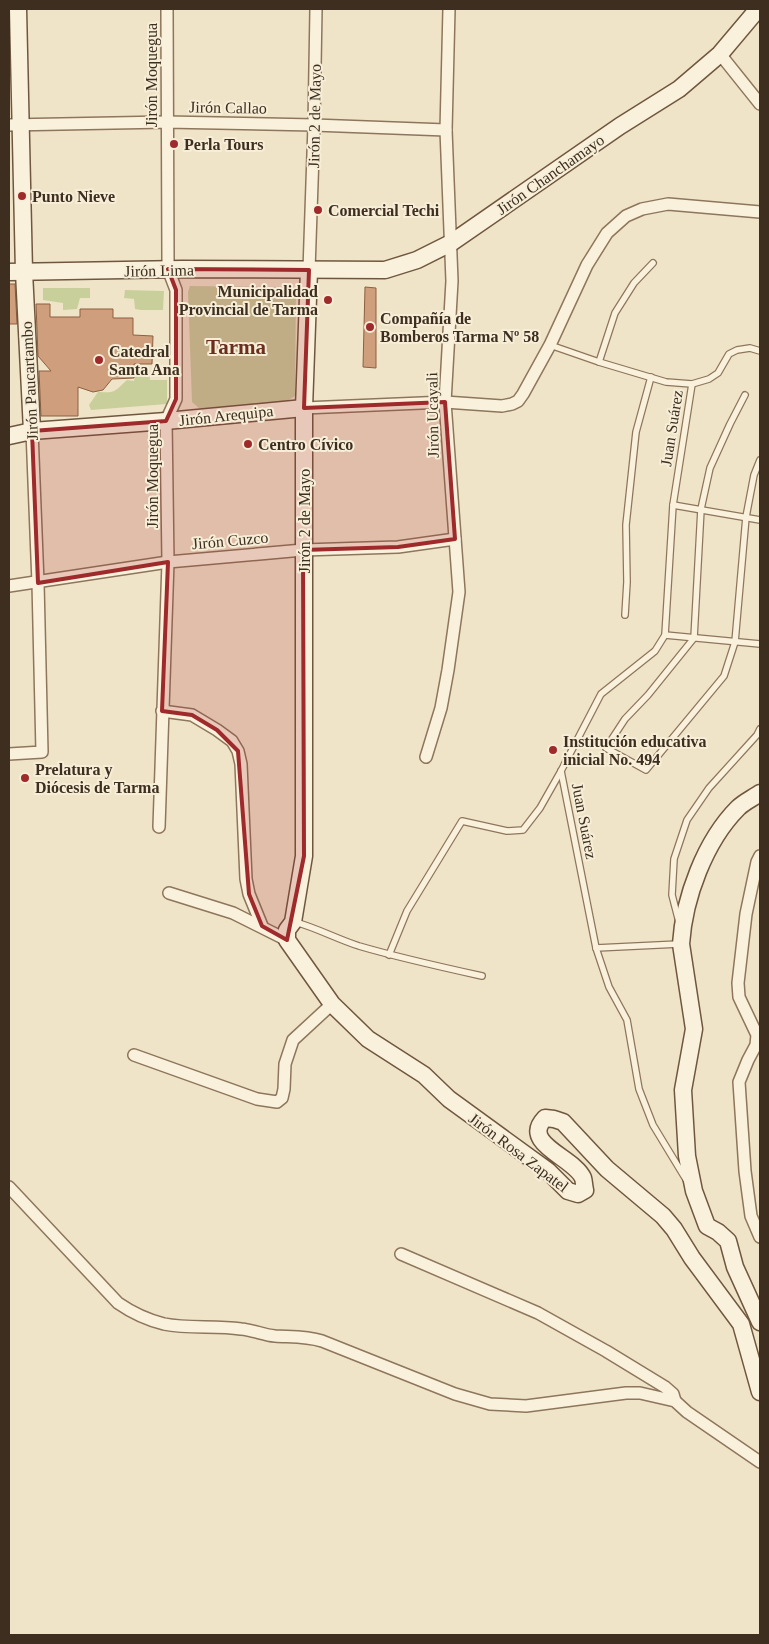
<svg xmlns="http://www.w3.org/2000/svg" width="769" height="1644" font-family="'Times New Roman',serif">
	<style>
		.green { fill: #c9cf9b }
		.building { fill: #cf9f7d; stroke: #8d5f41 }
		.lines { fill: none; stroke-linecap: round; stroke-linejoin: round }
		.lane-casing { stroke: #8d765c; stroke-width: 8 }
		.street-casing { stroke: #8d765c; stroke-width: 14 }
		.secondary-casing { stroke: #6f573f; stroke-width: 19 }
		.lane { stroke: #faf1dc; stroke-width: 5.5 }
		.street { stroke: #faf1dc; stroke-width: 11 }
		.secondary { stroke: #faf1dc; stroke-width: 16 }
		.marked { fill: #9e2a2b; fill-opacity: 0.2; stroke: #9e2a2b; stroke-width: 4; stroke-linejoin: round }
		.poi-dot { fill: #9e2a2b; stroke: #f7eed8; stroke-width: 2 }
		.labels { text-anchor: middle; stroke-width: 4; stroke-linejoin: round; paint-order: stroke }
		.street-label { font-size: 16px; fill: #3d2e20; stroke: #f7eed8 }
		.poi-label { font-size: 16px; font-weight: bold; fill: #3d2e20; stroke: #f7eed8; text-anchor: start }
		.district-label { font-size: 21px; font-weight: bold; fill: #6b2e1e; stroke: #f7eed8 }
	</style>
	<rect width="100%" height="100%" fill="#f0e4c8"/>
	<g class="green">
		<path d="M 190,286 L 284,287 L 296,292 L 295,396 L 282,404 L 200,409 L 192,402 L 188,292 Z"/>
		<path d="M 43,288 L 90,288 L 90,298 L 80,298 L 77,309 L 63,310 L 63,303 L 43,300 Z"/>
		<path d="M 125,290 L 164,291 L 163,310 L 141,310 L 135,309 L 134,299 L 124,298 Z"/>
		<path d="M 136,367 L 149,368 L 150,380 L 167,380 L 167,404 L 91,410 L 89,405 L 98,392 C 116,393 114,392 127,380 L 134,381 Z"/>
	</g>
	<g class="building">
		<path d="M 9,284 L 15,284 L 17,324 L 9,324 Z"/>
		<path d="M 365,287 L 376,288 L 376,368 L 363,367 Z"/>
		<path d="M 36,304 L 50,304 L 50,317 L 80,317 L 80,309 L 113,309 L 113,318 L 133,318 L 133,335 L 153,336 L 152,364 L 134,364 L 134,378 L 112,379 L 103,390 L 93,392 L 78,387 L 78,416 L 41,416 L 39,371 L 51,371 L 38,356 Z"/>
	</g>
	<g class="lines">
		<g class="lane-casing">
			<g id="lane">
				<path d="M 550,345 L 599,362 L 666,382 L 692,384 L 709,379 L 718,373 L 729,354 L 737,350 L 750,348 L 760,351"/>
				<path d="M 599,362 L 615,313 L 634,283 L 653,263"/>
				<path d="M 745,395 L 730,424 L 710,468 L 701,509 L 694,638 L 648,695 L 625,719 L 606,748 L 646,770 L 724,676 L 735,642 L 746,517 L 754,475 L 760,460"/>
				<path d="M 673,505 L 760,520"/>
				<path d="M 625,615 L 627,582 L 626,525 L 636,432 L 651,377"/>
				<path d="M 665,635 L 760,644"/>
				<path d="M 561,771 L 596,948 L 609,987 L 627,1020 L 639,1089 L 653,1125 L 687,1181"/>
				<path d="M 295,922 C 317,928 337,939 359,946 C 400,958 441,967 482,976"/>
				<path d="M 679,922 L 672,895 L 674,859 L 687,820 L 709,788 L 757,735 L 760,729"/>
				<path d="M 596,948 L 679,944"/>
				<path d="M 389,955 L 407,911 L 462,821 L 507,831 L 523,830 L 540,808 L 561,771 L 601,694 L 655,651 L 665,635 L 673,505 L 692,384"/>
			</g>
		</g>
		<g class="street-casing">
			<g id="street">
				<path d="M 720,54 L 760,104"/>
				<path d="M 9,125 L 166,122 L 314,125 L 446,130"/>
				<path d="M 309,270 L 314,125 L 316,9"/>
				<path d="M 304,408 L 445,402 L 502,406 L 512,404 L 518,401 L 523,394 L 550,345 L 587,265 L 607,233 L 626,216 L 642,209 L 668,204 L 760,212"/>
				<path d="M 9,586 L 168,562 L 303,550 L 398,547 L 455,539"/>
				<path d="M 162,711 L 192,715 L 217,730 L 232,741 L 238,751 L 241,764 L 246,879 L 249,894 L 262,926"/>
				<path d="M 9,754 L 42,752 L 38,583 L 32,431"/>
				<path d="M 426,757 L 441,708 L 448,670 L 459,592 L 445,402 L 452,281 L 446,130 L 449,9"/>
				<path d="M 159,827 L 168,562 L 166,421 L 176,399 L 176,290 L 168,269 L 168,259 L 167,9"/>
				<path d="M 760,856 L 757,862 L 746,914 L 738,983 L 739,997 L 757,1035 L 756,1045 L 748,1060 L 739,1082 L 745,1171 L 751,1216 L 760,1237"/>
				<path d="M 169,893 L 233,913 L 287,940"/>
				<path d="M 134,1055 L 257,1099 L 277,1102 L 282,1098 L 284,1089 L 285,1064 L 293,1040 L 332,1004"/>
				<path d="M 9,1187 L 118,1303 C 131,1312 148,1320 164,1324 C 189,1329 216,1325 241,1329 C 253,1330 264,1335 275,1336 C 291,1337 306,1336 322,1341 L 455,1394 L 490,1404 L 526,1406 L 626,1393 L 640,1393 L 675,1401 L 687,1412 L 760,1462"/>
				<path d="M 401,1254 L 538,1313 L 606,1351 L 665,1387 L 673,1394 L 675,1401"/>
			</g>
		</g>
		<g class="secondary-casing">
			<g id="secondary">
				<path d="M 18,9 L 24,272 L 32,431"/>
				<path d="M 309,270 L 304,408 L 304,856 L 293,922 L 287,930 L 287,940 L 332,1004 L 368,1039 L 424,1075 L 449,1099 L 548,1171 L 568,1191 L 578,1194 L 585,1190 C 584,1186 584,1181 583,1178 C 574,1157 520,1144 545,1118 L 554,1119 L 563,1122 L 607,1169 L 663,1216 L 674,1229 L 692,1258 L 741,1324 L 760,1392"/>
				<path d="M 9,272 L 182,269 L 385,270 L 417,260 L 451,243 L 620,126 L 679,89 L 720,54 L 758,9"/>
				<path d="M 9,436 L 32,431 L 166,421 L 304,408"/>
				<path d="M 760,793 C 753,798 744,802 738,808 C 705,841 684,898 681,944 L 694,1029 L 683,1090 L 687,1156 L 694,1191 L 707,1226 L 718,1232 L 728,1241 L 735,1267 L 760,1322"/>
			</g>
		</g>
		<use href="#lane" class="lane"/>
		<use href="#street" class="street"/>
		<use href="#secondary" class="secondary"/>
	</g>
	<path class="marked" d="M 168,269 L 309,270 L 304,408 L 445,402 L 455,539 L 398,547 L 303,550 L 304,856 L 287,940 L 262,926 L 249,894 L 238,751 L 217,730 L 192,715 L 162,711 L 168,562 L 38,583 L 32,431 L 166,421 L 176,399 L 176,290 Z"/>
	<g class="poi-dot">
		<circle cx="174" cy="144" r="5"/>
		<circle cx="22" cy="196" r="5"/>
		<circle cx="318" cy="210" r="5"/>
		<circle cx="328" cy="300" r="5"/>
		<circle cx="370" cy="327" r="5"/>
		<circle cx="99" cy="360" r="5"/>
		<circle cx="248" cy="444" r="5"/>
		<circle cx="553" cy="750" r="5"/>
		<circle cx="25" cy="778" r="5"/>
	</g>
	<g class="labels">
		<g class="street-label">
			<text transform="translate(151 75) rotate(-90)" y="6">Jirón Moquegua</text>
			<text transform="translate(228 107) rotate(1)" y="6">Jirón Callao</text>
			<text transform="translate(314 116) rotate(-89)" y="6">Jirón 2 de Mayo</text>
			<text transform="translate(550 174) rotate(-35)" y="6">Jirón Chanchamayo</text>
			<text transform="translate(159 270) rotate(-1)" y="6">Jirón Lima</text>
			<text transform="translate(29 381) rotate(-93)" y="6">Jirón Paucartambo</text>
			<text transform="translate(226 415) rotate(-6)" y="6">Jirón Arequipa</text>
			<text transform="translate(432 415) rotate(-91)" y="6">Jirón Ucayali</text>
			<text transform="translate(671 428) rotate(-81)" y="6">Juan Suárez</text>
			<text transform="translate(152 476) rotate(-90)" y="6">Jirón Moquegua</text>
			<text transform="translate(304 521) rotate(-90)" y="6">Jirón 2 de Mayo</text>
			<text transform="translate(230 540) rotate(-5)" y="6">Jirón Cuzco</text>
			<text transform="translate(585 821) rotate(79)" y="6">Juan Suárez</text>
			<text transform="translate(519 1152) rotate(37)" y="6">Jirón Rosa Zapatel</text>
		</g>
		<g class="poi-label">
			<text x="184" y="150">Perla Tours</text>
			<text x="32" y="202">Punto Nieve</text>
			<text x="328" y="216">Comercial Techi</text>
			<text x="318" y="297" text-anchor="end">Municipalidad<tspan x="318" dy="18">Provincial de Tarma</tspan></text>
			<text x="380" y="324">Compañía de<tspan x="380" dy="18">Bomberos Tarma Nº 58</tspan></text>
			<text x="109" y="357">Catedral<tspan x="109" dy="18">Santa Ana</tspan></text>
			<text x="258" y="450">Centro Cívico</text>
			<text x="563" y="747">Institución educativa<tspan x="563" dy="18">inicial No. 494</tspan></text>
			<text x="35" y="775">Prelatura y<tspan x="35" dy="18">Diócesis de Tarma</tspan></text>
		</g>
		<g class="district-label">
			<text x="236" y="354">Tarma</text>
		</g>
	</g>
	<rect width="769" height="1644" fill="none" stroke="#3d2e20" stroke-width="20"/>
</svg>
